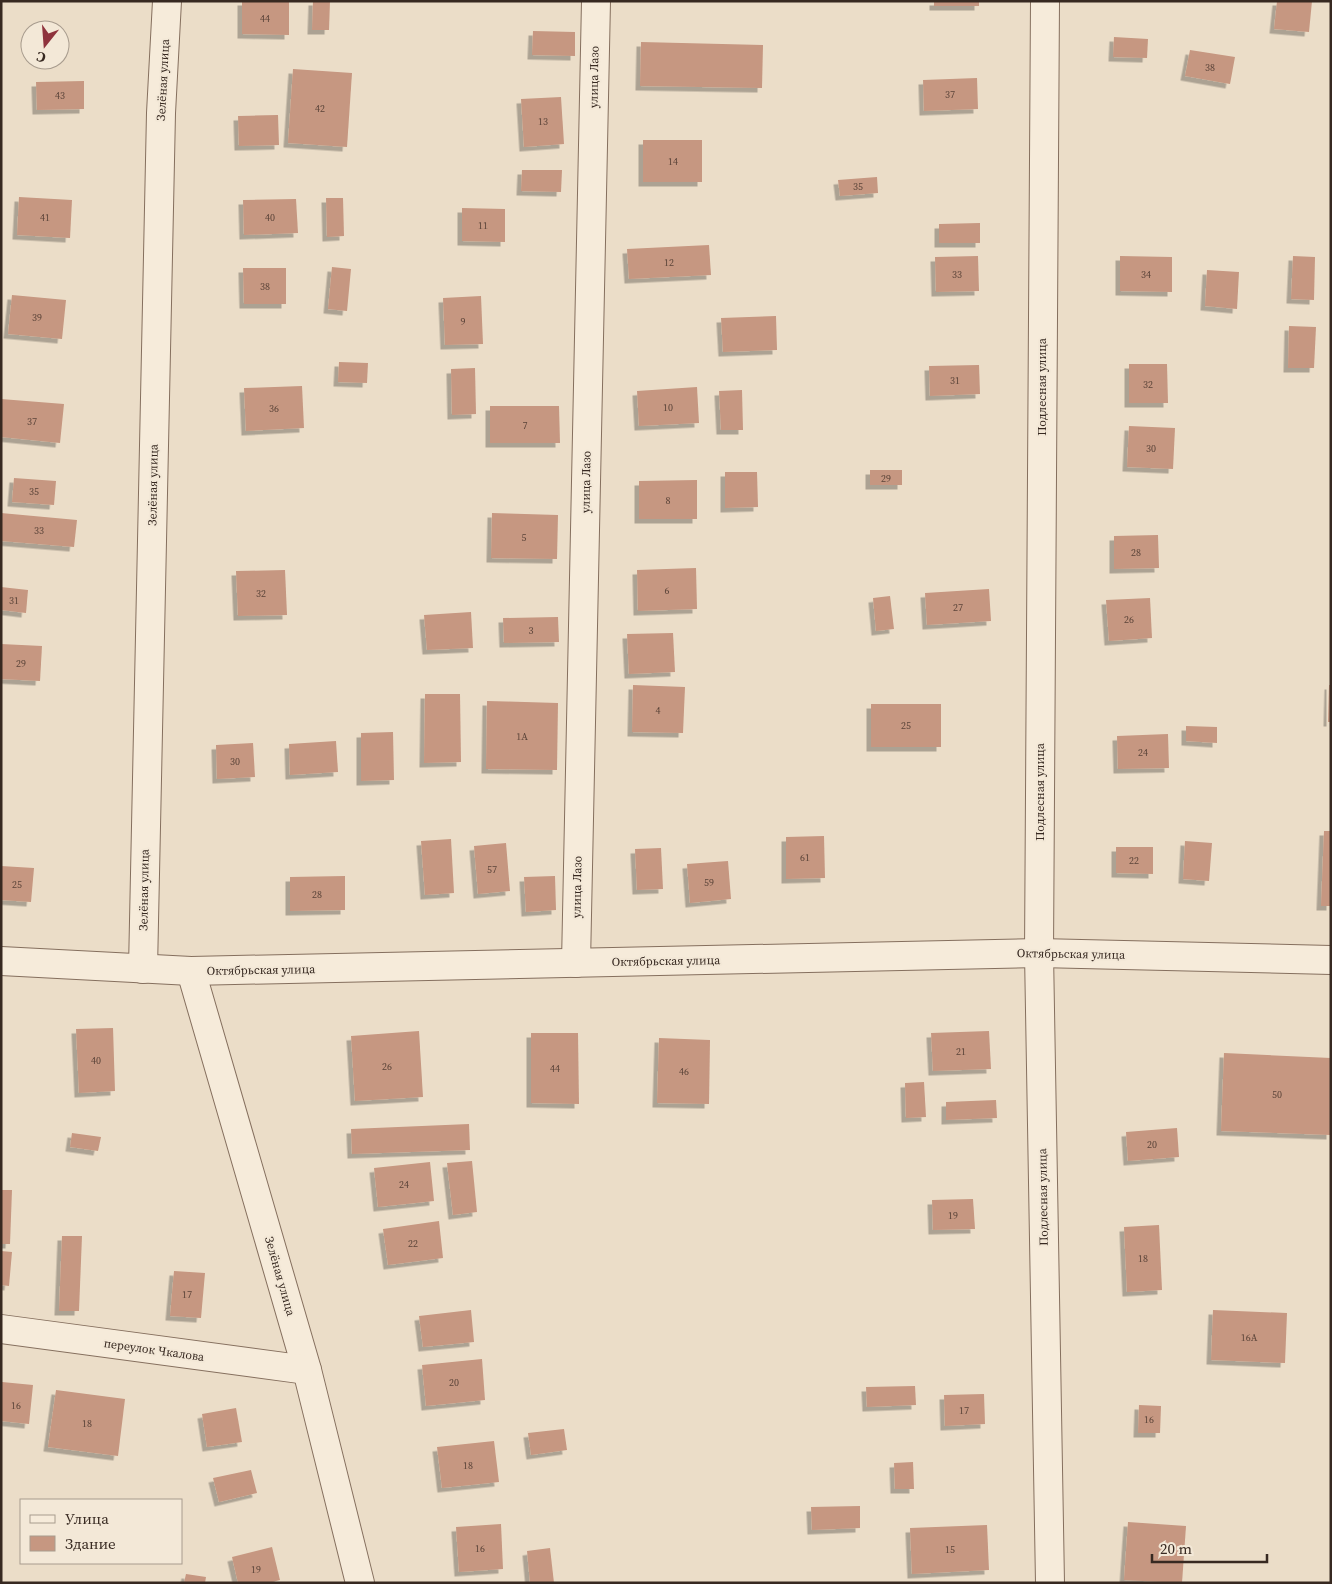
<svg xmlns="http://www.w3.org/2000/svg" width="1332" height="1584" font-family="'Source Serif 4',serif">
	<style>
		.building { fill: #c69781; filter: url(#shadow) }
		.lines { fill: none; stroke-linecap: round; stroke-linejoin: round }
		.minor-casing { stroke: #856f5e; stroke-width: 30 }
		.minor { stroke: #f6ebda; stroke-width: 28 }
		.labels { text-anchor: middle; stroke-width: 4; stroke-linejoin: round; paint-order: stroke }
		.number-label { font-size: 10px; fill: #5b4439 }
		.street-label { font-size: 12px; fill: #372921; stroke: #f3e8d7 }
	</style>
	<defs>
		<filter id="shadow"><feDropShadow dx="-4.5" dy="4.5" stdDeviation="0" flood-color="#0004"/></filter>
	</defs>
	<rect width="100%" height="100%" fill="#ebddc8"/>
	<g class="building">
		<path d="M 242,1 L 289,1 L 289,35 L 242,34 Z"/>
		<path d="M 313,1 L 330,1 L 329,30 L 312,30 Z"/>
		<rect x="934" y="1" width="45" height="5"/>
		<path d="M 1277,1 L 1312,1 L 1309,32 L 1274,29 Z"/>
		<path d="M 533,31 L 575,32 L 575,56 L 532,55 Z"/>
		<path d="M 1114,37 L 1148,39 L 1147,58 L 1113,57 Z"/>
		<path d="M 641,42 L 763,45 L 762,88 L 640,86 Z"/>
		<path d="M 1190,50 L 1235,57 L 1230,84 L 1185,76 Z"/>
		<path d="M 293,69 L 352,73 L 347,147 L 288,143 Z"/>
		<path d="M 977,78 L 978,109 L 924,111 L 923,80 Z"/>
		<path d="M 84,81 L 84,109 L 37,110 L 36,82 Z"/>
		<path d="M 561,97 L 564,144 L 524,147 L 521,99 Z"/>
		<path d="M 278,115 L 279,145 L 239,146 L 238,116 Z"/>
		<rect x="643" y="140" width="59" height="42"/>
		<path d="M 522,170 L 562,170 L 561,192 L 521,191 Z"/>
		<path d="M 877,177 L 878,193 L 840,196 L 838,180 Z"/>
		<path d="M 19,197 L 72,200 L 70,238 L 17,235 Z"/>
		<path d="M 326,198 L 343,198 L 344,236 L 327,237 Z"/>
		<path d="M 296,199 L 298,233 L 244,235 L 243,200 Z"/>
		<path d="M 462,208 L 505,209 L 505,242 L 462,241 Z"/>
		<path d="M 980,223 L 980,243 L 939,243 L 939,224 Z"/>
		<path d="M 709,245 L 711,275 L 629,279 L 627,249 Z"/>
		<path d="M 978,256 L 979,291 L 936,292 L 935,257 Z"/>
		<path d="M 1120,256 L 1172,257 L 1172,292 L 1120,291 Z"/>
		<path d="M 1293,256 L 1315,257 L 1314,300 L 1291,299 Z"/>
		<path d="M 332,267 L 351,269 L 347,311 L 328,309 Z"/>
		<path d="M 243,268 L 286,268 L 286,304 L 244,304 Z"/>
		<path d="M 1207,270 L 1239,272 L 1237,309 L 1205,306 Z"/>
		<path d="M 12,295 L 66,300 L 62,339 L 8,334 Z"/>
		<path d="M 481,296 L 483,344 L 445,345 L 443,298 Z"/>
		<path d="M 776,316 L 777,350 L 723,352 L 721,318 Z"/>
		<path d="M 1289,326 L 1316,327 L 1314,368 L 1288,368 Z"/>
		<path d="M 339,362 L 368,363 L 367,383 L 338,382 Z"/>
		<path d="M 1129,364 L 1167,364 L 1168,403 L 1129,403 Z"/>
		<path d="M 979,365 L 980,394 L 930,396 L 929,366 Z"/>
		<path d="M 475,368 L 476,414 L 452,415 L 451,369 Z"/>
		<path d="M 302,386 L 304,428 L 246,431 L 244,388 Z"/>
		<path d="M 697,387 L 699,423 L 639,426 L 637,391 Z"/>
		<path d="M 742,390 L 743,430 L 721,430 L 719,391 Z"/>
		<path d="M 1,399 L 64,404 L 60,443 L 1,437 Z"/>
		<path d="M 490,406 L 559,406 L 560,443 L 490,443 Z"/>
		<path d="M 1129,426 L 1175,428 L 1173,469 L 1127,467 Z"/>
		<rect x="870" y="470" width="32" height="15"/>
		<path d="M 725,472 L 757,472 L 758,507 L 725,508 Z"/>
		<path d="M 14,478 L 56,481 L 54,505 L 12,502 Z"/>
		<path d="M 697,480 L 697,519 L 639,519 L 639,481 Z"/>
		<path d="M 1,513 L 77,520 L 74,547 L 1,541 Z"/>
		<path d="M 492,513 L 558,515 L 557,559 L 491,558 Z"/>
		<path d="M 1158,535 L 1159,568 L 1114,569 L 1114,536 Z"/>
		<path d="M 696,568 L 697,609 L 638,611 L 637,570 Z"/>
		<path d="M 285,570 L 287,615 L 238,616 L 236,571 Z"/>
		<path d="M 1,587 L 28,590 L 26,613 L 1,610 Z"/>
		<path d="M 989,589 L 991,621 L 927,625 L 925,593 Z"/>
		<path d="M 890,596 L 894,629 L 876,631 L 873,598 Z"/>
		<path d="M 1150,598 L 1152,638 L 1109,641 L 1106,600 Z"/>
		<path d="M 471,612 L 473,648 L 427,650 L 424,615 Z"/>
		<path d="M 558,617 L 559,642 L 504,643 L 503,618 Z"/>
		<path d="M 673,633 L 675,672 L 629,674 L 627,634 Z"/>
		<path d="M 1,644 L 42,646 L 40,681 L 1,679 Z"/>
		<path d="M 633,685 L 685,687 L 683,733 L 632,732 Z"/>
		<path d="M 1329,685 L 1331,685 L 1331,722 L 1328,722 Z"/>
		<path d="M 425,694 L 460,694 L 461,762 L 424,763 Z"/>
		<path d="M 487,701 L 558,703 L 557,770 L 486,769 Z"/>
		<rect x="871" y="704" width="70" height="43"/>
		<path d="M 1186,726 L 1217,727 L 1217,743 L 1186,741 Z"/>
		<path d="M 393,732 L 394,780 L 361,781 L 361,733 Z"/>
		<path d="M 1168,734 L 1169,768 L 1118,769 L 1117,736 Z"/>
		<path d="M 336,741 L 338,772 L 290,775 L 289,744 Z"/>
		<path d="M 253,743 L 255,777 L 217,779 L 216,745 Z"/>
		<path d="M 1324,831 L 1331,831 L 1331,906 L 1321,906 Z"/>
		<path d="M 824,836 L 825,878 L 786,879 L 786,837 Z"/>
		<path d="M 451,839 L 454,893 L 425,895 L 421,841 Z"/>
		<path d="M 1185,841 L 1212,843 L 1209,881 L 1183,879 Z"/>
		<path d="M 506,843 L 510,891 L 478,894 L 474,846 Z"/>
		<path d="M 1116,847 L 1153,847 L 1153,874 L 1116,873 Z"/>
		<path d="M 661,848 L 663,889 L 637,890 L 635,849 Z"/>
		<path d="M 728,861 L 731,899 L 690,903 L 687,864 Z"/>
		<path d="M 1,866 L 34,868 L 31,902 L 1,900 Z"/>
		<path d="M 345,876 L 345,910 L 290,911 L 290,877 Z"/>
		<path d="M 555,876 L 556,910 L 526,912 L 524,877 Z"/>
		<path d="M 113,1028 L 115,1091 L 79,1093 L 76,1029 Z"/>
		<path d="M 419,1031 L 423,1097 L 355,1101 L 351,1036 Z"/>
		<path d="M 989,1031 L 991,1069 L 933,1071 L 931,1033 Z"/>
		<path d="M 531,1033 L 578,1033 L 579,1104 L 531,1103 Z"/>
		<path d="M 659,1038 L 710,1040 L 709,1104 L 657,1103 Z"/>
		<path d="M 1224,1053 L 1331,1058 L 1331,1135 L 1221,1131 Z"/>
		<path d="M 924,1082 L 926,1117 L 906,1118 L 905,1083 Z"/>
		<path d="M 996,1100 L 997,1118 L 946,1120 L 946,1102 Z"/>
		<path d="M 469,1124 L 470,1150 L 352,1154 L 351,1129 Z"/>
		<path d="M 1177,1128 L 1179,1157 L 1128,1161 L 1126,1132 Z"/>
		<path d="M 72,1133 L 101,1137 L 98,1151 L 70,1147 Z"/>
		<path d="M 472,1161 L 477,1212 L 453,1215 L 447,1163 Z"/>
		<path d="M 430,1162 L 434,1201 L 378,1207 L 374,1168 Z"/>
		<path d="M 1,1190 L 12,1190 L 10,1244 L 1,1244 Z"/>
		<path d="M 973,1199 L 975,1229 L 933,1230 L 932,1200 Z"/>
		<path d="M 439,1221 L 443,1258 L 388,1265 L 383,1229 Z"/>
		<path d="M 1159,1225 L 1162,1290 L 1127,1292 L 1124,1227 Z"/>
		<path d="M 62,1236 L 82,1236 L 79,1311 L 59,1311 Z"/>
		<path d="M 1,1251 L 12,1252 L 9,1286 L 1,1285 Z"/>
		<path d="M 174,1271 L 205,1273 L 201,1318 L 170,1316 Z"/>
		<path d="M 471,1310 L 474,1342 L 423,1347 L 419,1316 Z"/>
		<path d="M 1213,1310 L 1287,1313 L 1285,1363 L 1211,1360 Z"/>
		<path d="M 482,1359 L 485,1400 L 426,1406 L 422,1365 Z"/>
		<path d="M 2,1382 L 33,1385 L 29,1424 L 1,1421 Z"/>
		<path d="M 915,1386 L 916,1405 L 867,1407 L 866,1387 Z"/>
		<path d="M 56,1390 L 125,1399 L 118,1456 L 48,1447 Z"/>
		<path d="M 984,1394 L 985,1424 L 945,1426 L 944,1395 Z"/>
		<path d="M 1139,1405 L 1161,1406 L 1160,1433 L 1138,1433 Z"/>
		<path d="M 236,1408 L 242,1442 L 207,1447 L 202,1414 Z"/>
		<path d="M 564,1429 L 567,1450 L 531,1455 L 528,1433 Z"/>
		<path d="M 494,1441 L 499,1482 L 442,1488 L 437,1447 Z"/>
		<path d="M 913,1462 L 914,1489 L 895,1489 L 894,1463 Z"/>
		<path d="M 251,1470 L 257,1493 L 219,1502 L 213,1478 Z"/>
		<path d="M 860,1506 L 860,1528 L 812,1530 L 811,1507 Z"/>
		<path d="M 1128,1522 L 1186,1526 L 1182,1583 L 1124,1580 Z"/>
		<path d="M 501,1524 L 503,1569 L 459,1572 L 456,1527 Z"/>
		<path d="M 987,1525 L 989,1570 L 912,1574 L 910,1528 Z"/>
		<path d="M 272,1547 L 280,1580 L 268,1583 L 238,1583 L 232,1557 Z"/>
		<path d="M 550,1548 L 554,1583 L 530,1583 L 527,1551 Z"/>
		<path d="M 186,1574 L 206,1577 L 205,1583 L 184,1583 Z"/>
	</g>
	<g class="lines">
		<g class="minor-casing">
			<g id="minor">
				<path d="M 1045,1 L 1039,953 L 1050,1583"/>
				<path d="M 1,961 L 191,971 L 1039,953 L 1331,960"/>
				<path d="M 576,963 L 596,1"/>
				<path d="M 143,969 L 161,113 L 167,1"/>
				<path d="M 191,971 L 307,1370 L 360,1583"/>
				<path d="M 1,1329 L 307,1370"/>
			</g>
		</g>
		<use href="#minor" class="minor"/>
	</g>
	<g class="labels">
		<g class="number-label">
			<text x="265" y="22">44</text>
			<text x="1210" y="71">38</text>
			<text x="950" y="98">37</text>
			<text x="60" y="99">43</text>
			<text x="320" y="112">42</text>
			<text x="543" y="125">13</text>
			<text x="673" y="165">14</text>
			<text x="858" y="190">35</text>
			<text x="45" y="221">41</text>
			<text x="270" y="221">40</text>
			<text x="483" y="229">11</text>
			<text x="669" y="266">12</text>
			<text x="957" y="278">33</text>
			<text x="1146" y="278">34</text>
			<text x="265" y="290">38</text>
			<text x="37" y="321">39</text>
			<text x="463" y="325">9</text>
			<text x="955" y="384">31</text>
			<text x="1148" y="388">32</text>
			<text x="668" y="411">10</text>
			<text x="274" y="412">36</text>
			<text x="32" y="425">37</text>
			<text x="525" y="429">7</text>
			<text x="1151" y="452">30</text>
			<text x="886" y="482">29</text>
			<text x="34" y="495">35</text>
			<text x="668" y="504">8</text>
			<text x="39" y="534">33</text>
			<text x="524" y="541">5</text>
			<text x="1136" y="556">28</text>
			<text x="667" y="594">6</text>
			<text x="261" y="597">32</text>
			<text x="14" y="604">31</text>
			<text x="958" y="611">27</text>
			<text x="1129" y="623">26</text>
			<text x="531" y="634">3</text>
			<text x="21" y="667">29</text>
			<text x="658" y="714">4</text>
			<text x="906" y="729">25</text>
			<text x="522" y="740">1А</text>
			<text x="1143" y="756">24</text>
			<text x="235" y="765">30</text>
			<text x="805" y="861">61</text>
			<text x="1134" y="864">22</text>
			<text x="492" y="873">57</text>
			<text x="709" y="886">59</text>
			<text x="17" y="888">25</text>
			<text x="317" y="898">28</text>
			<text x="961" y="1055">21</text>
			<text x="96" y="1064">40</text>
			<text x="387" y="1070">26</text>
			<text x="555" y="1072">44</text>
			<text x="684" y="1075">46</text>
			<text x="1277" y="1098">50</text>
			<text x="1152" y="1148">20</text>
			<text x="404" y="1188">24</text>
			<text x="953" y="1219">19</text>
			<text x="413" y="1247">22</text>
			<text x="1143" y="1262">18</text>
			<text x="187" y="1298">17</text>
			<text x="1249" y="1341">16А</text>
			<text x="454" y="1386">20</text>
			<text x="16" y="1409">16</text>
			<text x="964" y="1414">17</text>
			<text x="1149" y="1423">16</text>
			<text x="87" y="1427">18</text>
			<text x="468" y="1469">18</text>
			<text x="480" y="1552">16</text>
			<text x="950" y="1553">15</text>
			<text x="256" y="1573">19</text>
		</g>
		<g class="street-label">
			<text transform="translate(594 77) rotate(-89)" y="4">улица Лазо</text>
			<text transform="translate(163 80) rotate(-87)" y="4">Зелёная улица</text>
			<text transform="translate(1042 387) rotate(-90)" y="4">Подлесная улица</text>
			<text transform="translate(586 482) rotate(-89)" y="4">улица Лазо</text>
			<text transform="translate(153 485) rotate(-89)" y="4">Зелёная улица</text>
			<text transform="translate(1040 792) rotate(-90)" y="4">Подлесная улица</text>
			<text transform="translate(577 887) rotate(-89)" y="4">улица Лазо</text>
			<text transform="translate(144 890) rotate(-89)" y="4">Зелёная улица</text>
			<text transform="translate(1071 954) rotate(1)" y="4">Октябрьская улица</text>
			<text transform="translate(666 961) rotate(-1)" y="4">Октябрьская улица</text>
			<text transform="translate(261 970) rotate(-1)" y="4">Октябрьская улица</text>
			<text transform="translate(1043 1197) rotate(-91)" y="4">Подлесная улица</text>
			<text transform="translate(280 1276) rotate(74)" y="4">Зелёная улица</text>
			<text transform="translate(154 1350) rotate(8)" y="4">переулок Чкалова</text>
		</g>
	</g>
	<rect width="1332" height="1584" fill="none" stroke="#372921" stroke-width="5"/>
	<rect x="20" y="1499" width="162" height="65" fill="#f3e8d7" stroke="#a89c8e"/>
	<rect x="30" y="1515" width="25" height="8" fill="#f6ebda" stroke="#a89c8e"/>
	<text x="65" y="1524" font-size="15" fill="#372921">Улица</text>
	<rect x="30" y="1536" width="25" height="15" fill="#c69781" stroke="#a89c8e"/>
	<text x="65" y="1549" font-size="15" fill="#372921">Здание</text>
	<g transform="translate(45 45) rotate(197)"><circle r="24" fill="#f3e8d7" stroke="#a89c8e"/>
	<path d="M0-4L9 19L0 12L-9 19Z" fill="#8f333d"/>
	<text y="-8" font-size="14" font-weight="bold" text-anchor="middle" fill="#372921">С</text>
	</g>
	<path d="M1152 1554v8h115v-8" fill="none" stroke="#372921" stroke-width="2.5"/>
	<text x="1160" y="1554" font-size="15" fill="#372921" stroke="#f3e8d7" stroke-width="4" paint-order="stroke">20 m</text>
</svg>
